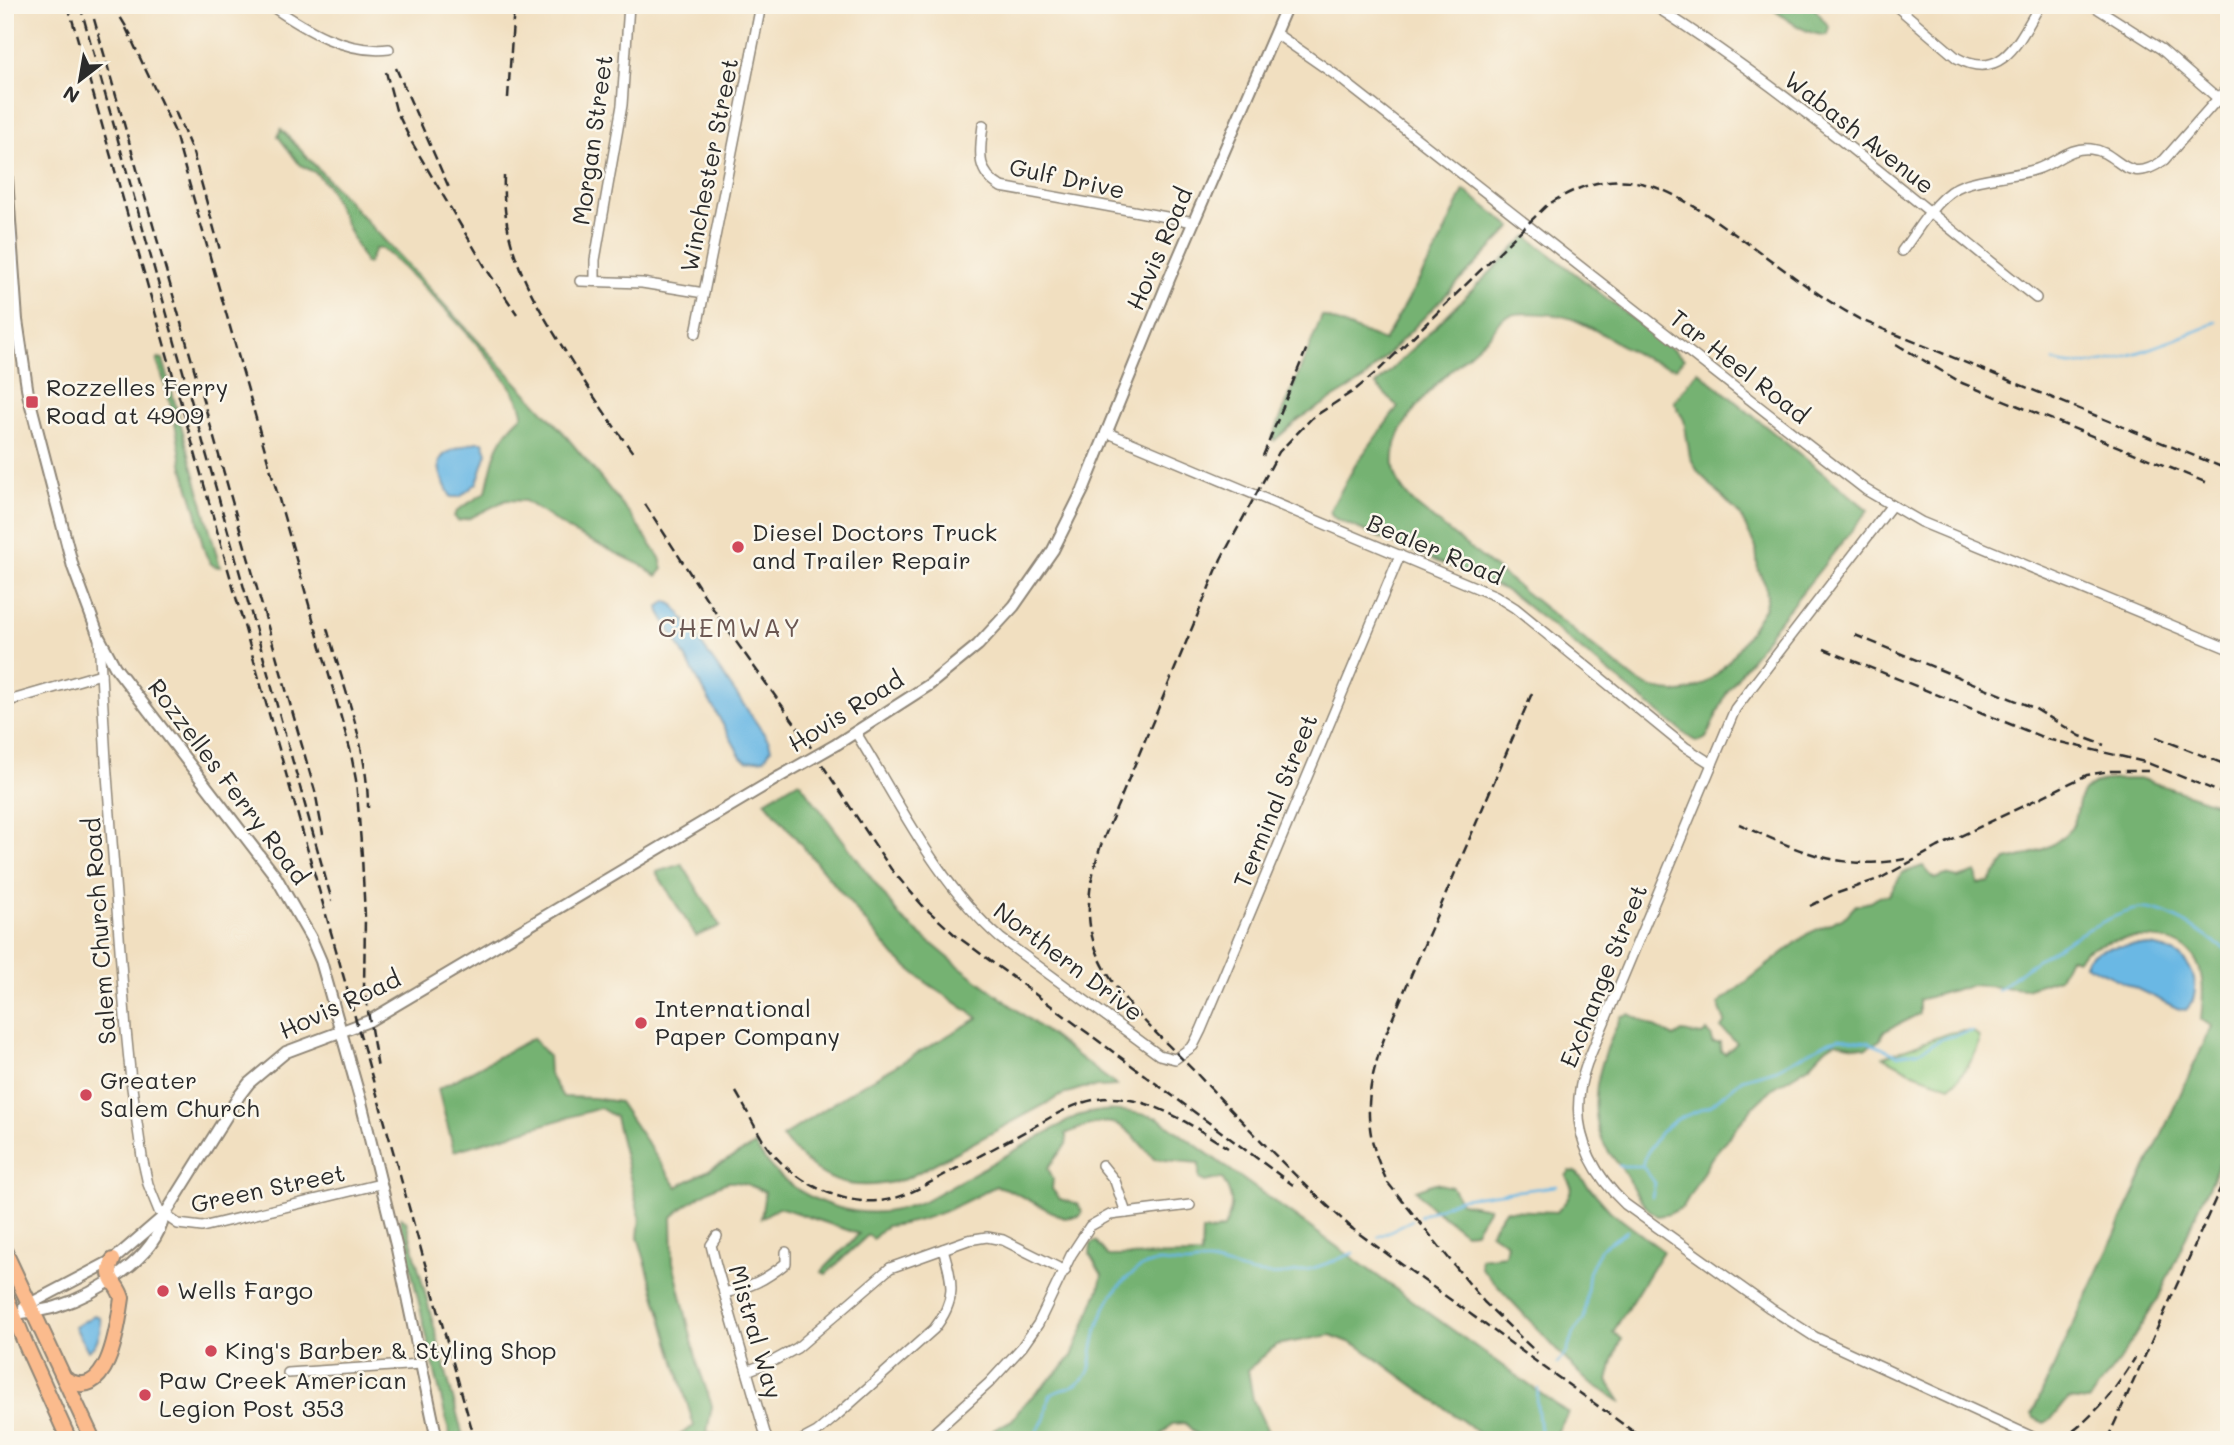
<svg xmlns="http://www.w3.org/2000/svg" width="2234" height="1445" font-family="Mali,sans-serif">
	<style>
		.green { fill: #91cf85; stroke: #5e7d58; stroke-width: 2 }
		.forest { fill: #74b272; stroke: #506e4e; stroke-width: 2 }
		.water { fill: #6ab8e4; stroke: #4a7288; stroke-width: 2 }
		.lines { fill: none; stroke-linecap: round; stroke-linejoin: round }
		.stream { stroke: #6ab8e4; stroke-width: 2.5 }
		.minor-casing { stroke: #8e8576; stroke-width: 12 }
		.tertiary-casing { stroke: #8e8576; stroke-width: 14 }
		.trunk-casing { stroke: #8e8576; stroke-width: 18 }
		.minor { stroke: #fff; stroke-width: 9 }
		.tertiary { stroke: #fff; stroke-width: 10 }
		.trunk { stroke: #fbbb8d; stroke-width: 14 }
		.rail { stroke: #2b2b2b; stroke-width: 2.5; stroke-dasharray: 10 5; stroke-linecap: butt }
		.tertiary-bridge-casing { stroke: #8e8576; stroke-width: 14; stroke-linecap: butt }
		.tertiary-bridge { stroke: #fff; stroke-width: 10 }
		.poi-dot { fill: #d1495b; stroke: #fbf7ec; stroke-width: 2.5 }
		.labels { text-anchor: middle; stroke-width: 5; stroke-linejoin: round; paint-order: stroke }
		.street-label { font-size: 24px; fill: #2b2b2b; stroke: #fbf7ec }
		.poi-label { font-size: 24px; fill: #2b2b2b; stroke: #fbf7ec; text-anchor: start }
		.neighbourhood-label { font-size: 26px; letter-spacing: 2px; fill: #6b5752; stroke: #fbf7ec }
	</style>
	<rect width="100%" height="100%" fill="#fbf7ec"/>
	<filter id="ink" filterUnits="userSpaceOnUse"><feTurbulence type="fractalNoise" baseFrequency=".0143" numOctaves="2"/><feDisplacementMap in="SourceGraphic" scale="14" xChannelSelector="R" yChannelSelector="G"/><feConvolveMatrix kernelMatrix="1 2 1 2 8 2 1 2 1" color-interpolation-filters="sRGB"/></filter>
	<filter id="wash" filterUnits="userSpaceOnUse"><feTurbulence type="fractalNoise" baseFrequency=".00686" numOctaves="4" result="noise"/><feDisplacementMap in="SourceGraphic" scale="28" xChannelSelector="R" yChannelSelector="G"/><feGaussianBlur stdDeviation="1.57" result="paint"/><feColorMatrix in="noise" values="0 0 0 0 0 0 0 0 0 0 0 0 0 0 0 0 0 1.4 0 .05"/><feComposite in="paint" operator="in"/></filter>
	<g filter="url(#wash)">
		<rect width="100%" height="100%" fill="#f1dfc0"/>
		<path class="green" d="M 1962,1031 C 1967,1031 1974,1030 1978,1036 C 1984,1047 1959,1080 1950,1086 L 1916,1074 L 1884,1057 L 1949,1033 Z"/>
		<g class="forest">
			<path d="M 1767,5 L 1812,5 L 1829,27 L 1827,35 C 1807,37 1783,16 1767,5 Z"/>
			<path d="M 281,129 L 561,430 L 630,514 L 660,558 L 663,569 L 657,576 L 641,565 L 572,532 L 525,501 L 506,500 L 470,518 L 458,521 L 454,516 L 458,510 L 486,492 C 494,456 495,440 523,415 C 522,383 418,281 391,256 L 381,248 L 375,249 L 368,264 L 365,263 L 327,185 L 316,173 L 300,165 L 278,136 Z"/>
			<path d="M 1464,190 L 1512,227 L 1362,381 L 1299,419 L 1274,441 L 1272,439 L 1322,316 L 1384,341 L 1437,249 Z"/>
			<path d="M 1527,236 L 1684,359 L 1676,368 C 1633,359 1614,337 1577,321 C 1563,314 1514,309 1502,319 C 1498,322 1495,328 1492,333 C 1449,374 1348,445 1417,506 L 1634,679 C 1702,720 1732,658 1764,609 L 1767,597 L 1766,586 L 1758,570 L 1756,548 L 1740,515 L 1698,472 L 1690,457 L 1684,420 L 1674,402 L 1698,371 L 1868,510 L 1776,625 L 1727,692 L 1706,738 C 1699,743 1696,742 1689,737 L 1517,598 L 1503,589 L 1338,520 L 1332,516 L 1330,510 L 1356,464 L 1398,407 L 1376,385 Z"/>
			<path d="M 159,358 L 163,359 L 220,567 C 214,567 211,565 208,559 C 200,545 200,526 196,511 C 192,495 185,479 182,463 C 177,429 170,395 157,362 Z"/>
			<path d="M 2142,779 L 2229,808 L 2229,1141 L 2158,1299 L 2119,1361 L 2088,1401 L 2069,1399 C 2060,1407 2056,1418 2044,1423 L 2034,1418 L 2032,1414 L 2212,1026 L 2201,1020 C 2203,1000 2206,973 2193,956 C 2174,931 2113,935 2089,949 C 2084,951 2081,956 2077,960 L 2069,957 L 2059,978 L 2026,989 L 1971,985 L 1919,1000 L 1919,1014 L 1883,1032 L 1880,1040 L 1866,1048 L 1835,1042 L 1826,1048 L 1809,1066 L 1773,1088 L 1753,1107 L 1712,1157 L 1683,1207 L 1669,1214 L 1657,1216 C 1638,1203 1634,1188 1622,1169 C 1614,1158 1605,1150 1601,1137 C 1586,1097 1604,1052 1621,1016 L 1629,1014 L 1674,1037 L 1682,1032 L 1702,1035 L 1707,1031 L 1712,1037 L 1712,1043 L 1720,1043 L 1721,1051 L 1725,1054 L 1737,1043 L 1721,1028 L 1725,1022 L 1718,1004 L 1807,934 L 1846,916 L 1856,905 L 1871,902 L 1880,896 L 1889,895 L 1902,873 L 1923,866 L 1934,879 L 1946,875 L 1958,878 L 1976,872 L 1978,884 L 1989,882 L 2006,860 C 2031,855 2056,849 2072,826 C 2082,812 2071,792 2099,782 C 2111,778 2129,780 2142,779 Z"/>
			<path d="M 799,781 L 902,919 L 955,963 L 1117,1086 L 1083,1088 L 1064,1094 L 906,1179 C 847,1195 821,1182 782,1137 L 852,1091 L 978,1018 L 927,983 L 895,957 L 765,801 Z"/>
			<path d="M 682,864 L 720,926 L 696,936 L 656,872 Z"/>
			<path d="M 533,1038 L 548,1056 L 549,1074 L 563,1097 L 594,1098 L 619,1102 L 677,1187 L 755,1145 C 779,1188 833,1216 883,1212 C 897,1211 910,1206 924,1201 L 1077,1116 C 1107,1107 1128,1110 1158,1118 L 1568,1413 L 1553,1440 L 1489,1440 L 1359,1346 L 1331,1335 L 1276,1345 L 1248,1370 L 1253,1400 L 1272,1440 L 1202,1440 L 1185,1423 L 1172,1424 L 1156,1440 L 983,1440 L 995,1429 L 1012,1420 L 1024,1404 L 1062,1368 L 1072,1356 L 1099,1289 L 1102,1275 L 1090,1255 L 1091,1244 L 1096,1241 L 1108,1256 L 1201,1255 L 1202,1231 L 1209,1232 L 1224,1228 C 1234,1207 1234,1198 1222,1178 L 1205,1182 L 1199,1179 L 1199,1163 L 1154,1159 C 1120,1120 1116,1113 1065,1134 L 1067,1138 L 1066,1144 L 1048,1168 L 1053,1179 L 1052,1189 L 1060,1199 L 1078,1204 L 1082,1212 L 1080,1216 L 1064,1218 L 1007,1189 L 996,1186 C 961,1204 926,1224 886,1226 L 873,1239 L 868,1235 L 826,1274 L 822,1272 L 824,1269 L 859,1234 L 779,1207 L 761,1218 L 765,1192 C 755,1187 740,1180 728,1182 C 715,1185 682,1207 672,1217 L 673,1262 L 698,1365 L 712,1406 L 707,1432 L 720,1436 L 721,1440 L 670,1440 L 694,1426 L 638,1237 L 640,1218 L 615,1117 L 600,1108 L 454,1151 L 438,1089 Z"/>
			<path d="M 1570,1171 L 1576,1172 L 1610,1211 L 1663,1251 L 1613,1332 L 1622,1339 L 1613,1360 L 1608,1381 L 1622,1403 L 1585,1379 L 1571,1365 L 1481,1268 L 1480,1258 L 1505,1255 L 1507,1243 L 1490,1232 L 1505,1210 L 1557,1212 L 1567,1200 L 1572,1188 L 1566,1176 Z"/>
			<path d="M 1435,1183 L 1452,1187 L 1461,1203 L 1489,1208 L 1474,1232 L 1465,1233 L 1429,1205 L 1416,1190 Z"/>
			<path d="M 401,1217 L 406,1221 L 464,1440 L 451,1440 L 400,1222 Z"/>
		</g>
		<g class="water">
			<path d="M 476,442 L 483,442 L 487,453 L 477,483 L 460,497 L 451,497 C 429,456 438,454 476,442 Z"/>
			<path d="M 666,601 L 674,605 L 769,741 L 771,749 L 764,759 L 747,761 L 741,757 L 660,612 L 659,607 Z"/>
			<path d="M 2141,945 C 2167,947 2191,955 2195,984 C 2196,995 2193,1003 2186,1010 L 2179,1009 L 2085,964 C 2092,945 2123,946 2141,945 Z"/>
			<path d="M 94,1315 L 100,1317 C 102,1328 98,1346 88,1351 L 75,1327 Z"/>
		</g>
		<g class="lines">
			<g class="stream">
				<path d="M 2054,361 C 2094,375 2164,343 2204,328 L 2216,321"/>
				<path d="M 1997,990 C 2008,984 2017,974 2027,967 C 2050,951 2123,904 2148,909 C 2178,914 2204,936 2229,952"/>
				<path d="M 1619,1166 L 1642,1166"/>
				<path d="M 1642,1166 L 1644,1159 L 1658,1135 L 1675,1120 L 1710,1106 L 1742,1079 L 1777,1069 L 1829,1041 L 1840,1038 L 1868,1042 L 1897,1055 L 1918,1052 L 1944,1038 L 1973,1031"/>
				<path d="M 1642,1166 L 1655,1183 L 1652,1197"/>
				<path d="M 1420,1216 L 1462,1198 L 1557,1186"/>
				<path d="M 1378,1237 L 1412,1220"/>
				<path d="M 1557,1364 L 1567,1352 L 1573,1333 L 1584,1319 L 1589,1273 L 1601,1248 L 1627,1231"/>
				<path d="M 1538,1389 L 1537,1404 L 1541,1440"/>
				<path d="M 1032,1440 L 1045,1418 L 1049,1396 C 1061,1387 1079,1389 1088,1373 C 1092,1366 1091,1354 1093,1347 C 1099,1314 1114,1281 1146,1265 C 1159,1259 1170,1264 1183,1264 C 1192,1265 1200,1261 1209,1262 C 1227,1264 1243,1273 1261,1274 C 1294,1277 1323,1266 1353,1253"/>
			</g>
		</g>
	</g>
	<g filter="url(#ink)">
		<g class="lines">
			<g class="minor-casing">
				<g id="minor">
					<path d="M 270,5 C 305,29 345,54 389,49"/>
					<path d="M 1653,5 C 1789,91 1911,198 2036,298"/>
					<path d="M 1895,5 L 1957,58 C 2003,83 2020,38 2040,5"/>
					<path d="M 2092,5 L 2161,49 L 2229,108"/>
					<path d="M 1275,33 L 1337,76 L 1808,445 L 1866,490 L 1921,522 L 2229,649"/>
					<path d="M 983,125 C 980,151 975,172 1001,187 L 1194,222"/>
					<path d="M 1902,251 C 1919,229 1937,194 1963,185 C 1987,176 2013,177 2037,169 C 2056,163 2070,146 2091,149 C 2120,152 2125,188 2164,160 L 2229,86"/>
					<path d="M 580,281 L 642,283 L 704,293"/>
					<path d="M 595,281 L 595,260 L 622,105 L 629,5"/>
					<path d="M 696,333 L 761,5"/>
					<path d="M 1106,432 L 1496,596 L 1515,608 L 1685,747 L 1712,764"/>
					<path d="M 1891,506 L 1735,709 L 1587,1063 C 1567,1118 1584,1165 1625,1204 L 1770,1308 L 1815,1337 L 2039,1440"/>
					<path d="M 99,638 L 106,761 L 126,1030 L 131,1081 L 142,1157 L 148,1184 L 159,1211 L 178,1224 L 202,1227 L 380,1184"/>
					<path d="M 5,702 L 101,674"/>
					<path d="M 856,733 C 900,804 937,883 1000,938 L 1159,1055 L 1175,1059 L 1193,1046 L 1201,1030 L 1400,555"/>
					<path d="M 1102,1165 L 1115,1181 L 1126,1213"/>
					<path d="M 717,1236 L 711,1245 L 716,1265 L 767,1440"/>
					<path d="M 724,1293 C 751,1287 765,1280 786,1263 L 786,1252"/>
					<path d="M 747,1371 L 775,1360 L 797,1348 L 890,1268 L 968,1240 L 987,1237 L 1003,1240 L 1065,1271"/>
					<path d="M 288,1373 L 421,1364"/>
					<path d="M 802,1440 L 817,1432 L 835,1417 L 934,1329 C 957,1300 953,1283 943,1249"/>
					<path d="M 926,1440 L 989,1383 L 1022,1347 L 1038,1324 L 1071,1255 L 1090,1226 L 1110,1215 L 1190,1205"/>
				</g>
			</g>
			<g class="tertiary-casing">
				<g id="tertiary">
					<path d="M 5,150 L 17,320 L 28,394 L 73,567 L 99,637 L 115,667 L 276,877 L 311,938 L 321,961 L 361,1102 L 397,1249 L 437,1440"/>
					<path d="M 837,744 L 929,685 L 978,645 L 1014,606 L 1053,550 L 1083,490 L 1170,277 L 1287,5"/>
					<path d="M 24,1307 L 113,1260 L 164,1216"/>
					<path d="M 14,1314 C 28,1312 43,1311 56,1307 C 96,1294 155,1259 164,1216 L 239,1096 L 249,1083 L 286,1052 L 369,1021 L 779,777"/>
				</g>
			</g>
			<g class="trunk-casing">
				<g id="trunk">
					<path d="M 5,1252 L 93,1440"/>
					<path d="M 5,1294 L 26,1345 L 69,1440"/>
					<path d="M 64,1378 C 108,1407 118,1326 122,1298 C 117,1281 104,1280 113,1260"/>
				</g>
			</g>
			<use href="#minor" class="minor"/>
			<use href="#tertiary" class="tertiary"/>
			<use href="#trunk" class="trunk"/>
			<g class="rail">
				<path d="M 68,5 L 475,1440"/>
				<path d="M 80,5 L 332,901"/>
				<path d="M 113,5 L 131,35"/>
				<path d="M 94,19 L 315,791 L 323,834"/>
				<path d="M 126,28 L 174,130 L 350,749 L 356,780 L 362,856 L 365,917 L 364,989 L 378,1068"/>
				<path d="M 396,68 L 450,190"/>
				<path d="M 386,72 L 396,110 L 411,141 L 487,270 L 517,314"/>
				<path d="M 508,98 L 514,5"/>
				<path d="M 175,111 L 193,153 L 220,250"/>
				<path d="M 504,176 C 501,246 529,293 565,351 C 587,386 609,421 634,454"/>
				<path d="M 1896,344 L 1962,383 L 2210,484"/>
				<path d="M 1263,456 L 1308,345"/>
				<path d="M 645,504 L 719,618 L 796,725 L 891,869 L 922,905 L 954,934 L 1293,1185"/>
				<path d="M 327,628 C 343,686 368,747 368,808"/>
				<path d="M 1855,635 L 2034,708 L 2080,736 L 2104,745"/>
				<path d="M 1824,649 L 2047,739 L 2145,762 L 2229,796"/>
				<path d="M 1532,693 L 1385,1036 C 1365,1090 1361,1130 1388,1183 L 1484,1302 L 1537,1353"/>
				<path d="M 2156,737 L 2229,766"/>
				<path d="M 1739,824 C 1797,850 1840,872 1905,859"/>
				<path d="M 1810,906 L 1832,895 L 1881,878 L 1938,847 L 2087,775 L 2110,771 L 2149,771"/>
				<path d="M 736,1092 C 747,1110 756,1131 768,1148 C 796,1184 849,1211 895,1198 C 913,1193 932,1181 948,1173 C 975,1158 1002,1144 1028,1130 C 1055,1115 1080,1098 1112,1098 C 1156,1099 1192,1126 1228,1148"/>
				<path d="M 1347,1225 L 1645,1440"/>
				<path d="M 1353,1229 C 1298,1180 1248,1128 1197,1074 C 1160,1035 1108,994 1093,940 C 1084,909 1091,875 1101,845 L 1221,559 L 1279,452 L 1312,418 L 1355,390 L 1379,370 L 1546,206 C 1623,155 1671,189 1736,235 C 1777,264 1817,296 1861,320 L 2229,470"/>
				<path d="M 2061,1440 C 2093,1418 2115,1391 2135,1358"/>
				<path d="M 2107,1440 L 2229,1169"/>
			</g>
			<g class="tertiary-bridge-casing">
				<path id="tertiary-bridge" d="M 779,777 L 837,744"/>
			</g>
			<use href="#tertiary-bridge" class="tertiary-bridge"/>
		</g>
	</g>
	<g class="poi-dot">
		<rect x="25" y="395" width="14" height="14" rx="3.5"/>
		<circle cx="738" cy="547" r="7"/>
		<circle cx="641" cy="1023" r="7"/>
		<circle cx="86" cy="1095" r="7"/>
		<circle cx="163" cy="1291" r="7"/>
		<circle cx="211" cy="1351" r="7"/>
		<circle cx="145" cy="1395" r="7"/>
	</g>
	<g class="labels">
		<g class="street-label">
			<text transform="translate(1859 133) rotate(38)" y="8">Wabash Avenue</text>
			<text transform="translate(593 140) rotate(-82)" y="8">Morgan Street</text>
			<text transform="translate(710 165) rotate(-79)" y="8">Winchester Street</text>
			<text transform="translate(1067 179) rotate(12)" y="8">Gulf Drive</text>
			<text transform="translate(1160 249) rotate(-67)" y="8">Hovis Road</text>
			<text transform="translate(1739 367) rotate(38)" y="8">Tar Heel Road</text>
			<text transform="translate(1435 550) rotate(23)" y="8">Bealer Road</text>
			<text transform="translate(846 712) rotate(-32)" y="8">Hovis Road</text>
			<text transform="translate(228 782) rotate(53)" y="8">Rozzelles Ferry Road</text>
			<text transform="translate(1276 801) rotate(-68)" y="8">Terminal Street</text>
			<text transform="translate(100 931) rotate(-94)" y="8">Salem Church Road</text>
			<text transform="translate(1068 962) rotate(37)" y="8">Northern Drive</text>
			<text transform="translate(1604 976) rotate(-68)" y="8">Exchange Street</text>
			<text transform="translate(340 1005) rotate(-25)" y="8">Hovis Road</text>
			<text transform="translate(268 1189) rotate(-12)" y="8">Green Street</text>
			<text transform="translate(755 1332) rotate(74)" y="8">Mistral Way</text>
		</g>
		<g class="poi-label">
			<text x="46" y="396">Rozzelles Ferry<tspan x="46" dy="28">Road at 4909</tspan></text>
			<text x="752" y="541">Diesel Doctors Truck<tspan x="752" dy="28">and Trailer Repair</tspan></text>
			<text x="655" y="1017">International<tspan x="655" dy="28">Paper Company</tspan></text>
			<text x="100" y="1089">Greater<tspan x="100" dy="28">Salem Church</tspan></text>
			<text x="177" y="1299">Wells Fargo</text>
			<text x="225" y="1359">King's Barber &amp; Styling Shop</text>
			<text x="159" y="1389">Paw Creek American<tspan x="159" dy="28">Legion Post 353</tspan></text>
		</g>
		<g class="neighbourhood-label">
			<text x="730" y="637">CHEMWAY</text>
		</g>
	</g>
	<rect width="2234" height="1445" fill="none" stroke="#fbf7ec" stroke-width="28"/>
	<g transform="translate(80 80) rotate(211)" stroke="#fbf7ec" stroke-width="5" paint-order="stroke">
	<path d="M0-5L12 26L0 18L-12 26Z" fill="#2b2b2b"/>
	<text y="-10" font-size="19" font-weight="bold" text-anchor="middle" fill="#2b2b2b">N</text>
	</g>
</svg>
